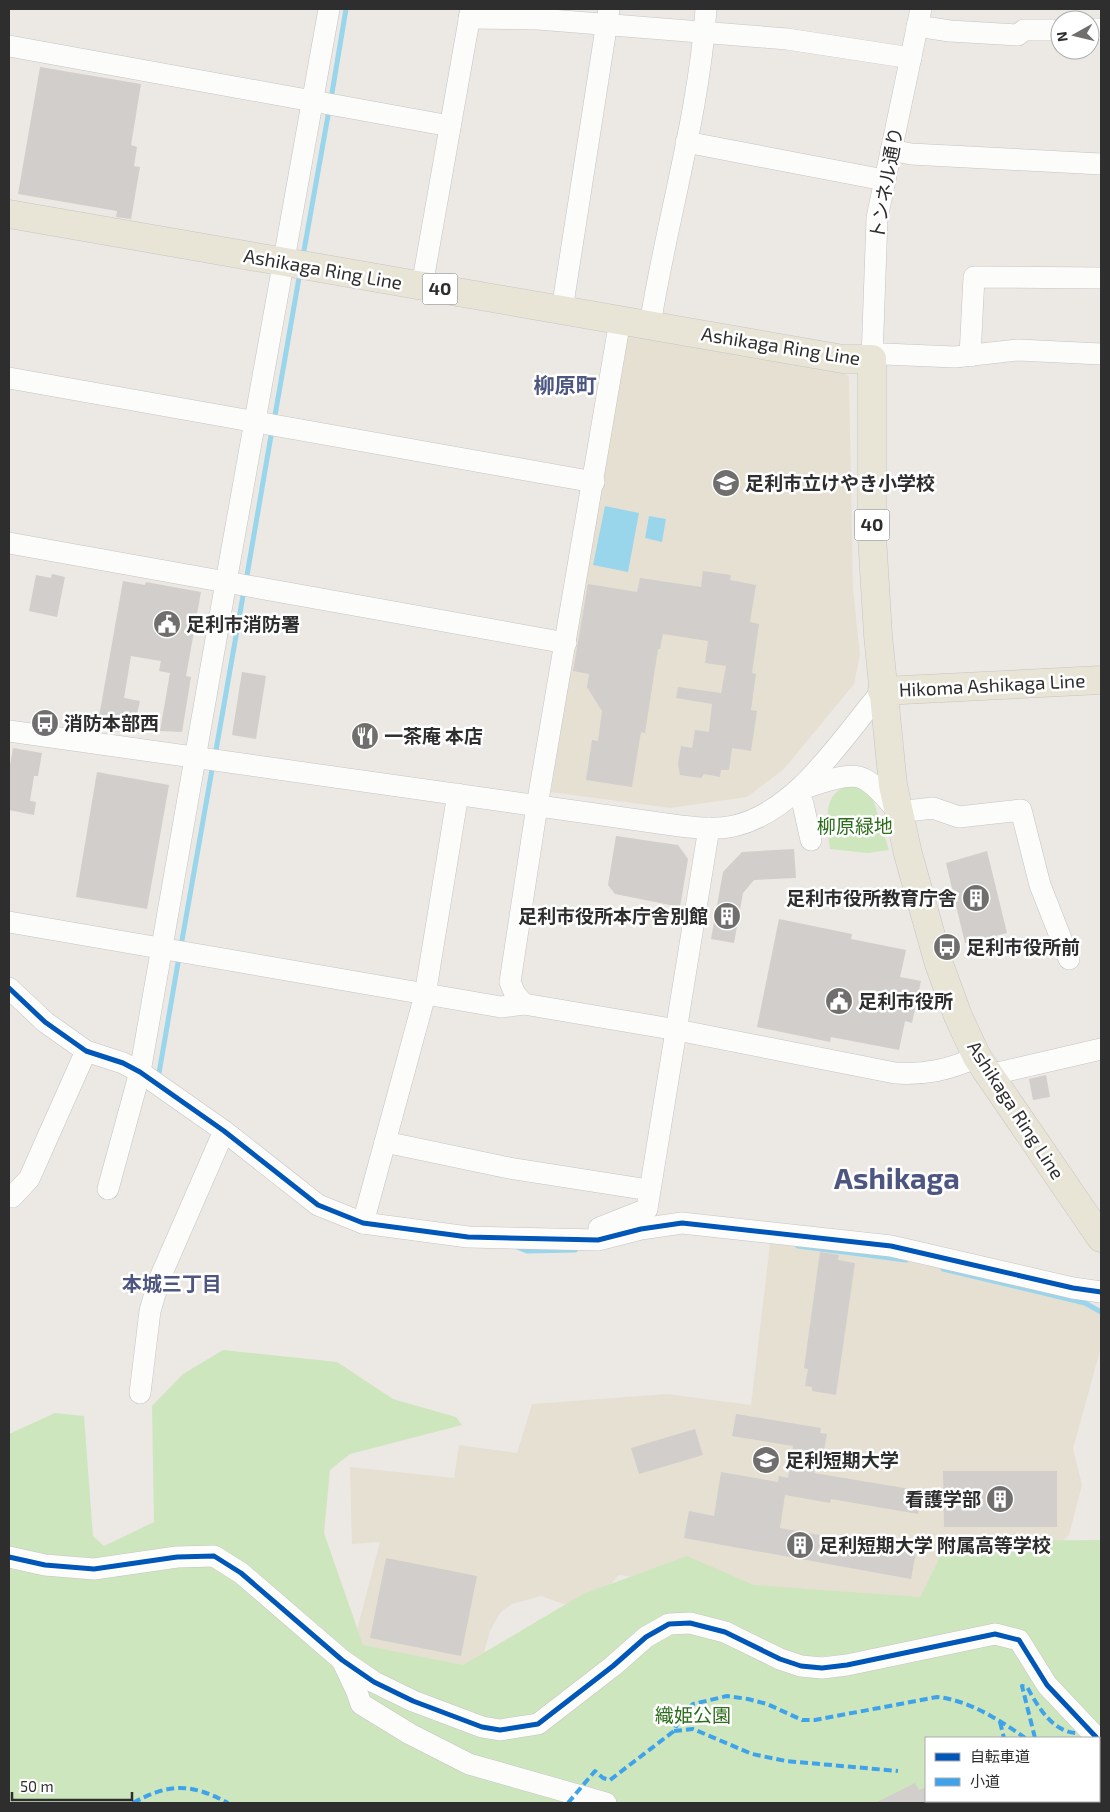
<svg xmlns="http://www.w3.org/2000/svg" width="1110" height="1812" font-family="'Exo 2','Noto Sans JP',sans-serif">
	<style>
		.education { fill: #e6e0d3 }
		.green { fill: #cee6be; fill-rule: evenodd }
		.water { fill: #99d6ec }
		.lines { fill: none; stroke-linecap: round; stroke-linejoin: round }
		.stream { stroke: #99d6ec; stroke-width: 5 }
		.building { fill: #d1cecb }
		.minor-casing { stroke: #c5c4c5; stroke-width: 22 }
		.major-casing { stroke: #c6c5c4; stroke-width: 29 }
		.minor { stroke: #fcfcfb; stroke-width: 21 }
		.major { stroke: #e8e4d6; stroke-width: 28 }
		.quiet { stroke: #3ea3eb; stroke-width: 4; stroke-dasharray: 8 4; stroke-linecap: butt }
		.cycleway-casing { stroke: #fff; stroke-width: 8 }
		.cycleway { stroke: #0057b8; stroke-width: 5 }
		.labels { text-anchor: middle; stroke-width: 5; stroke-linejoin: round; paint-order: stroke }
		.shield { fill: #fff; stroke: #6d6d6d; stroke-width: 1 }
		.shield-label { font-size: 18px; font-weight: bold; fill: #2e2e2e }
		.street-label { font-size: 19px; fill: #2e2e2e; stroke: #fff }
		.poi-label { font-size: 19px; font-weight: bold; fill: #2e2e2e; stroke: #fff; text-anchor: start }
		.park-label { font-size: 19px; fill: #2c6e1b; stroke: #fff }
		.neighbourhood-label { font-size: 20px; font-weight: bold; fill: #4d5680; stroke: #fff }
		.quarter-label { font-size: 21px; font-weight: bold; fill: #4d5680; stroke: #fff }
		.town-label { font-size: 29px; font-weight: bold; fill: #4d5680; stroke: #fff }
	</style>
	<rect width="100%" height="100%" fill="#ece8e4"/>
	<g class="education">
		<path d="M 635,333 L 839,367 L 849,377 L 853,589 L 860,655 L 854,684 L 784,769 L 747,797 L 670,808 L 551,792 L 623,338 Z"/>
		<path d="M 770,1244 L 844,1248 L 1084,1299 L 1101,1314 L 1101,1347 L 1073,1449 L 1082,1485 L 1069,1535 L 1046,1556 L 886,1615 L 619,1575 L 600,1596 L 569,1606 L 541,1596 L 512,1604 L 500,1613 L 490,1631 L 477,1677 L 353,1645 L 380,1542 L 352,1544 L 350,1467 L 454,1478 L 459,1445 L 517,1453 L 532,1404 L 667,1394 L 751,1405 Z"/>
	</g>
	<g class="green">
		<path d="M 854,785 L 872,796 L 889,850 L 868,853 L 830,849 C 828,824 819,790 854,785 Z"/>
		<path d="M 223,1350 L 337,1362 L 393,1399 L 456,1417 L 462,1425 L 350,1454 L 330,1470 L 324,1533 L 363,1645 L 463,1665 L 583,1594 L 687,1556 L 754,1585 L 920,1597 L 948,1541 L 1101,1540 L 1101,1803 L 9,1803 L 9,1434 L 55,1413 L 84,1416 L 93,1536 L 104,1546 L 154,1522 L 152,1406 L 183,1374 ZM 908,1651 L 882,1657 L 793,1658 ZM 926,1738 L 1099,1738 L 1099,1801 L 926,1801 Z"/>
	</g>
	<g class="water">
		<path d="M 605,506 L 639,513 L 628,572 L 593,565 Z"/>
		<path d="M 649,516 L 666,519 L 662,542 L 645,538 Z"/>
	</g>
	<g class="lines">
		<g class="stream">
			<path d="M 331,99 L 346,9"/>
			<path d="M 303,256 L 329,110"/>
			<path d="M 274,421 L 300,272"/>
			<path d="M 246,581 L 272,430"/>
			<path d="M 215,756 L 244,590"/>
			<path d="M 181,946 L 213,764"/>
			<path d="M 158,1079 L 179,957"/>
			<path d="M 798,1246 L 906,1260"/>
			<path d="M 517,1247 L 527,1251 L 575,1250"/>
			<path d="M 943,1269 L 1085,1303 L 1101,1312"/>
		</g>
	</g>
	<g class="building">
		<path d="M 40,67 L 141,84 L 131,145 L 137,147 L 134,166 L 140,167 L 131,219 L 116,217 L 117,211 L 18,194 Z"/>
		<path d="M 703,571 L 731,575 L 730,580 L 756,585 L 750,622 L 759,624 L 752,673 L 756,674 L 751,710 L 757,711 L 751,751 L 732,748 L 729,770 L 721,770 L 720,777 L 704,774 L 701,778 L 680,775 L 678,764 L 681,746 L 692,748 L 695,730 L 709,732 L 712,704 L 676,698 L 678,687 L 721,693 L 726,666 L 705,663 L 708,641 L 663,634 L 660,649 L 658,649 L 645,733 L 641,732 L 632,787 L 586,780 L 592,740 L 598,741 L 602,711 L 587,687 L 589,674 L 573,671 L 588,584 L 637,592 L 640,578 L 701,587 Z"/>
		<path d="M 52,574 L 65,577 L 57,617 L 29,611 L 36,575 L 51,578 Z"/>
		<path d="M 123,581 L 145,585 L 146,582 L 201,592 L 186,676 L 191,677 L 182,732 L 160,731 L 170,673 L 159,671 L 161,661 L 131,656 L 124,698 L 140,701 L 137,714 L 130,713 L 127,733 L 97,728 Z"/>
		<path d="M 242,672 L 266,676 L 256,739 L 232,735 Z"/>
		<path d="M 13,748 L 42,753 L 38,776 L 34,776 L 30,801 L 36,802 L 34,815 L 9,810 L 9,771 Z"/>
		<path d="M 97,772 L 169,785 L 147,909 L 76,897 Z"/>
		<path d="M 616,836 L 678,845 L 688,859 L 680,907 L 615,894 L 608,885 Z"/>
		<path d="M 794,849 L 796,878 L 754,880 L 743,893 L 734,943 L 711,939 L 723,872 L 742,852 Z"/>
		<path d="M 987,851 L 1007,933 L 965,943 L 946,863 Z"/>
		<path d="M 779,919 L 852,934 L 851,939 L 906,950 L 900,977 L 921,981 L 912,1023 L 905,1021 L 899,1050 L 831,1037 L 830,1042 L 757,1027 Z"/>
		<path d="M 1046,1075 L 1050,1097 L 1033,1100 L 1029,1079 Z"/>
		<path d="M 820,1252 L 839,1255 L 838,1260 L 855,1263 L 836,1395 L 812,1391 L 812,1387 L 805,1386 L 808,1369 L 804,1368 Z"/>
		<path d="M 736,1414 L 821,1428 L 820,1433 L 827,1434 L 824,1450 L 818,1450 L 814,1473 L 922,1491 L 918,1514 L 831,1499 L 830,1503 L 785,1495 L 780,1528 L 916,1552 L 911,1579 L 684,1538 L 689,1511 L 714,1516 L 721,1472 L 778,1482 L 779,1476 L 788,1478 L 793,1446 L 732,1436 Z"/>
		<path d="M 695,1429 L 703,1455 L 639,1474 L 631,1448 Z"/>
		<path d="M 943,1471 L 1057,1471 L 1057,1527 L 944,1527 Z"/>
		<path d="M 386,1558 L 477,1576 L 461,1656 L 370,1638 Z"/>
		<path d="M 915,1783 L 919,1790 L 926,1787 L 926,1803 L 875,1803 Z"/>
	</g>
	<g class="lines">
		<g class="minor-casing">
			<g id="minor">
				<path d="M 921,9 L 877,218 L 872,359 L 884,354 L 955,357 L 1018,350 L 1101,354"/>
				<path d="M 469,18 L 538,19 L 787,39 L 911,58"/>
				<path d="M 917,26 L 950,31 L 1018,35 L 1024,30 L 1060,30"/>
				<path d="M 1090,29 L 1101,29"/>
				<path d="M 9,46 L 450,126"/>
				<path d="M 686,142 L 884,180"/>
				<path d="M 891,150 L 911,154 L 1101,164"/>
				<path d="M 422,286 L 471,9"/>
				<path d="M 562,310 L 609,9"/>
				<path d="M 620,320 L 537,806 L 510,982 L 515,994 L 524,1004 L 677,1030 L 895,1073 C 925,1075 949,1070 977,1057"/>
				<path d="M 650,325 C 667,219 699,115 706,9"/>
				<path d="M 970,356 L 974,277 L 1101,278"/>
				<path d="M 9,378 L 594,482"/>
				<path d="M 9,543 L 566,643"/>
				<path d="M 9,731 L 680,826 C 698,828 716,830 734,826 C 798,811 841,739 882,691"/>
				<path d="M 799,790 C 815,785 849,770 864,779 C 878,786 888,801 898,812 L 933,808 L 959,817 L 1021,810 L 1040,885 L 1069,959"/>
				<path d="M 797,791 L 803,804 L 811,840"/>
				<path d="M 9,922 L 501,1007 L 524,1004"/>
				<path d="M 9,988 L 45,1022 L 86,1051 L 123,1063 L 140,1072 L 224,1131 L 318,1205 L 363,1223 L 468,1237 L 598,1240 L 641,1229 L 682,1223 L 891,1246 L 1073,1288 L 1101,1292"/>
				<path d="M 989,1075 L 1101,1049"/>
				<path d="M 385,1142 L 509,1168 L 649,1190"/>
				<path d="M 108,1189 L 140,1072 L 226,582 L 329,9"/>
				<path d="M 9,1196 L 12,1197 L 29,1179 L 86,1051"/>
				<path d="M 363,1223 L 425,995 L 458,794"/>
				<path d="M 599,1228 L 647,1209 L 709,828"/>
				<path d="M 140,1393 L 150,1311 L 159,1280 L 224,1131"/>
				<path d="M 9,1557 L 45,1565 L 94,1569 L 177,1557 L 214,1556 L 241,1573 L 342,1660 L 374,1682 L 413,1701 L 482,1727 L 500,1730 L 538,1724 L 613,1666 L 646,1637 L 669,1624 L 690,1623 L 725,1632 L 780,1659 L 801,1666 L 822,1668 L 847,1665 L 995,1634 L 1019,1640 L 1047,1685 L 1096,1737"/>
				<path d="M 343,1662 L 357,1692 L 361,1704 L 410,1734 L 469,1764 L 606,1803"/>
				<path d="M 961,1801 L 964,1803"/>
			</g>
		</g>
		<g class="major-casing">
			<g id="major">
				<path d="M 9,214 L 843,359 L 872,359 L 872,536 L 878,635 L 893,785 L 908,854 L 939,964 L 958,1016 L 977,1057 L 1101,1238"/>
				<path d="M 882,691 L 1101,680"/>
			</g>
		</g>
		<use href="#minor" class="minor"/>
		<use href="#major" class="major"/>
		<g class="quiet">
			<path d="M 1000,1722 L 1004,1738"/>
			<path d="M 674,1731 L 693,1729 L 752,1754 L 786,1761 L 898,1771"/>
			<path d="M 1035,1738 L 1022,1686 L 1027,1687 C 1038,1706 1051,1731 1076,1733"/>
			<path d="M 1058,1801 L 1059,1803"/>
			<path d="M 1079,1801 L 1081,1803"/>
			<path d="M 133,1803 C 169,1783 191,1783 228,1803"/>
			<path d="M 568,1803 L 595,1771 L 603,1778 L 610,1780 L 674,1731 L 681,1715 L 693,1704 L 727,1696 L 748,1699 L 767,1704 L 802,1720 L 815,1720 L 937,1697 C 968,1700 1000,1720 1025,1738"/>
		</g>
		<g class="cycleway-casing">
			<g id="cycleway">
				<path d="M 9,988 L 45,1022 L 86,1051 L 123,1063 L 140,1072 L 224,1131 L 318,1205 L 363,1223 L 468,1237 L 598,1240 L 641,1229 L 682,1223 L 891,1246 L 1073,1288 L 1101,1292"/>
				<path d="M 9,1557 L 45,1565 L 94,1569 L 177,1557 L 214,1556 L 241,1573 L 342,1660 L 374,1682 L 413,1701 L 482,1727 L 500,1730 L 538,1724 L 613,1666 L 646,1637 L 669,1624 L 690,1623 L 725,1632 L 780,1659 L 801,1666 L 822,1668 L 847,1665 L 995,1634 L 1019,1640 L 1047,1685 L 1096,1737"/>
			</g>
		</g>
		<use href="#cycleway" class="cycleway"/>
	</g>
	<defs>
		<g id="school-disc" transform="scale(1.4375)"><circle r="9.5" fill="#706f6e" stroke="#fff"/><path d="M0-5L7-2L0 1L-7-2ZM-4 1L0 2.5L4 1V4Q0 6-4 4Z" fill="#fff"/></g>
		<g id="civic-disc" transform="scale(1.4375)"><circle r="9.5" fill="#706f6e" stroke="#fff"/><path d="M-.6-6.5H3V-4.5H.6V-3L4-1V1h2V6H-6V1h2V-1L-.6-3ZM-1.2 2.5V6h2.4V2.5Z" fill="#fff"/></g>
		<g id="bus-disc" transform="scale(1.4375)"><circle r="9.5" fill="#706f6e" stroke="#fff"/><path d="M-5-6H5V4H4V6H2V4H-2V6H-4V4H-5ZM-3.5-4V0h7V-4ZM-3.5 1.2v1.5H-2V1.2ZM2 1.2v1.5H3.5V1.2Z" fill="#fff"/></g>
		<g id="restaurant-disc" transform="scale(1.4375)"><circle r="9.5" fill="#706f6e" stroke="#fff"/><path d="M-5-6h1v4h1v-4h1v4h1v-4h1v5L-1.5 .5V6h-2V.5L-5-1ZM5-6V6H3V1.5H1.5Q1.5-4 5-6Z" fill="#fff"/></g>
		<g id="building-disc" transform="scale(1.4375)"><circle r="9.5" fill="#706f6e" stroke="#fff"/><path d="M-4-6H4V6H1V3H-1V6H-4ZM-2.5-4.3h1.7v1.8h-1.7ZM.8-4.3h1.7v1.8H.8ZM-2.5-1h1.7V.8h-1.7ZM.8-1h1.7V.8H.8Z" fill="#fff"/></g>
		<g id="university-disc" transform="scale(1.4375)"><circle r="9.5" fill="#706f6e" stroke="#fff"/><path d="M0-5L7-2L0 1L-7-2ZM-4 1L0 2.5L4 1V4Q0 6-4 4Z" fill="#fff"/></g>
	</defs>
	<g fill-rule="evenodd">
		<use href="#school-disc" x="726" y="483"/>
		<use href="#civic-disc" x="167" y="624"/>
		<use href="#bus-disc" x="45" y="723"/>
		<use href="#restaurant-disc" x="365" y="736"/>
		<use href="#building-disc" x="976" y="898"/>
		<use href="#building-disc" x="727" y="916"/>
		<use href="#bus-disc" x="947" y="947"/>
		<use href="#civic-disc" x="839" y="1001"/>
		<use href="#university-disc" x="766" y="1460"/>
		<use href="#building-disc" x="1000" y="1499"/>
		<use href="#building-disc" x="800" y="1545"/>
	</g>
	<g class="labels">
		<g class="shield">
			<rect x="422.5" y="273.5" width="35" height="31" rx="4"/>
			<rect x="854.5" y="509.5" width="35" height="31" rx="4"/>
		</g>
		<g class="shield-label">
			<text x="440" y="295">40</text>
			<text x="872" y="531">40</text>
		</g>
		<g class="street-label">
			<text transform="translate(886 183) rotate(-80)" y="7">トンネル通り</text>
			<text transform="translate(323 269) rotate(10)" y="7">Ashikaga Ring Line</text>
			<text transform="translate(781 346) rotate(9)" y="7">Ashikaga Ring Line</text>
			<text transform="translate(992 685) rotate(-3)" y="7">Hikoma Ashikaga Line</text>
			<text transform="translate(1016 1110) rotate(57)" y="7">Ashikaga Ring Line</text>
		</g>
		<g class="poi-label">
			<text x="745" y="490">足利市立けやき小学校</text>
			<text x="186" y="631">足利市消防署</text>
			<text x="64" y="730">消防本部西</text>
			<text x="384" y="743">一茶庵 本店</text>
			<text x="957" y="905" text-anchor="end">足利市役所教育庁舎</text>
			<text x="708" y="923" text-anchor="end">足利市役所本庁舎別館</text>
			<text x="966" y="954">足利市役所前</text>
			<text x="858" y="1008">足利市役所</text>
			<text x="785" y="1467">足利短期大学</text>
			<text x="981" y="1506" text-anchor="end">看護学部</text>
			<text x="819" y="1552">足利短期大学 附属高等学校</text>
		</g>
		<g class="park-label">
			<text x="855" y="833">柳原緑地</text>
			<text x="693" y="1722">織姫公園</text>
		</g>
		<g class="neighbourhood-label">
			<text x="172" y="1291">本城三丁目</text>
		</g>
		<g class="quarter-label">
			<text x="565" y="393">柳原町</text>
		</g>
		<g class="town-label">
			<text x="897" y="1189">Ashikaga</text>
		</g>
	</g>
	<rect width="1110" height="1812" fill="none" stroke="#2e2e2e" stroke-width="20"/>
	<rect x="925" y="1737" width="175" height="65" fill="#ffffff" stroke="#ababab"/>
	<rect x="935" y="1753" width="25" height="8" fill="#0057b8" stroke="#ababab"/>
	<text x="970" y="1762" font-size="15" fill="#2e2e2e">自転車道</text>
	<rect x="935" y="1778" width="25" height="8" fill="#3ea3eb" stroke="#ababab"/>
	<text x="970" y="1787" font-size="15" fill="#2e2e2e">小道</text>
	<g transform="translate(1075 35) rotate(262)"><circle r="24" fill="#ffffff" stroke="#ababab"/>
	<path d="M0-4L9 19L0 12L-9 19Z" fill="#706f6e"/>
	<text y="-8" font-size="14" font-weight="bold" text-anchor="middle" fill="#2e2e2e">N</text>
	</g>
	<path d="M12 1792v8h120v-8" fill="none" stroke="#2e2e2e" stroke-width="2.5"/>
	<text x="20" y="1792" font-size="15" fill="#2e2e2e" stroke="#ffffff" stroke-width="4" paint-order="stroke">50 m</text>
</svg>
